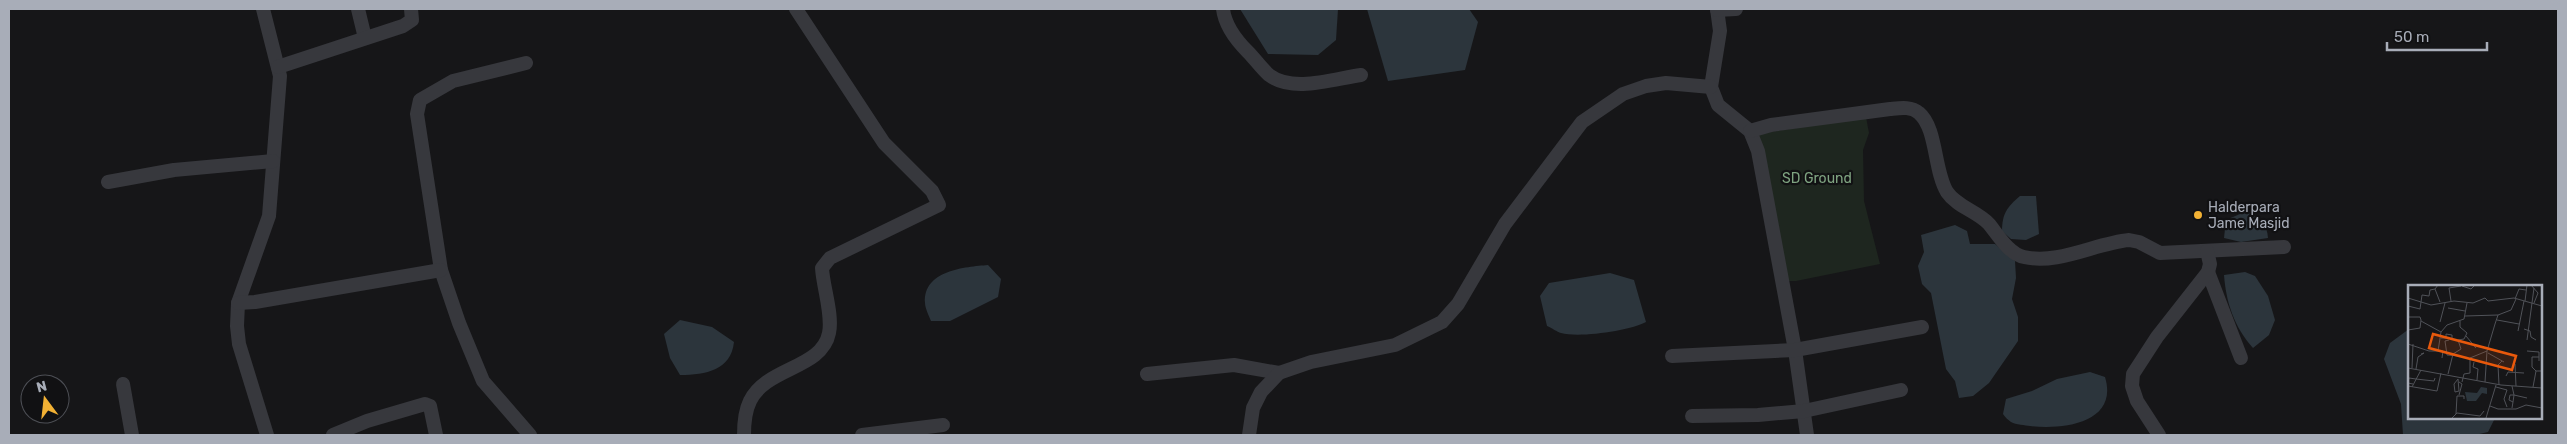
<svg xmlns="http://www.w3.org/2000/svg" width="2567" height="444" font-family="Rubik,sans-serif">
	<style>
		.green { fill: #1e261f }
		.water { fill: #2c353c }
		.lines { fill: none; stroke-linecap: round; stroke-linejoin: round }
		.minor { stroke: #37383d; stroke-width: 14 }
		.poi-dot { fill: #f2b134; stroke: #111113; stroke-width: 2 }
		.labels { text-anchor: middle; stroke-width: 4.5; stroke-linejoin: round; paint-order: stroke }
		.park-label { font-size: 14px; fill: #7fa381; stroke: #111113 }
		.poi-label { font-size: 14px; fill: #a8adb8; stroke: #111113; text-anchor: start }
		.inset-road { fill: none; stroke: #505258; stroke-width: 1 }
		.view { fill: #e8590c; fill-opacity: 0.15; stroke: #e8590c; stroke-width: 2.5 }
		.inset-edge { fill: none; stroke: #a8adb8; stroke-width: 2.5 }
	</style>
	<rect width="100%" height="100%" fill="#161618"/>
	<path class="green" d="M 1866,117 L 1869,133 L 1863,150 L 1864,201 L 1880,264 L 1796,281 L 1787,281 L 1757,134 Z"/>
	<g class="water">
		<path d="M 1240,9 L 1338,9 L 1336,40 L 1318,55 L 1268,54 Z"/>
		<path d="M 1367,9 L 1469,9 L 1478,22 L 1465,70 L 1388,81 Z"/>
		<path d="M 2020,196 L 2036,196 L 2039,234 L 2026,240 L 2011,239 L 2002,231 C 2002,214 2007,207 2020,196 Z"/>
		<path d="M 2247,211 C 2260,218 2267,224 2268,238 L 2241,242 L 2224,238 L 2226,220 Z"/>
		<path d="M 1955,225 L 1967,231 L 1970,244 L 1995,244 L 2015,261 L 2016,278 L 2012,299 L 2018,317 L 2018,341 L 1989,383 L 1973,396 L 1959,398 L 1955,381 L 1946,369 L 1931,293 L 1922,284 L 1918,266 L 1924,252 L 1921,235 Z"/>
		<path d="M 988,265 L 1001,279 L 998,297 L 950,321 L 931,321 C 929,316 925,308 925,303 C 923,270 965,267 988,265 Z"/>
		<path d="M 2245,272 L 2255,276 L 2268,296 L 2275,320 L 2269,335 L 2253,348 C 2234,327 2226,302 2224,275 Z"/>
		<path d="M 1610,273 L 1634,280 L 1646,322 C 1629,331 1579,338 1561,333 C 1557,332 1552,328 1547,326 L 1540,296 L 1549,283 Z"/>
		<path d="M 680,320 L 712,327 L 734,342 C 731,370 706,375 680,375 L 670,358 L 664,334 Z"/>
		<path d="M 2409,329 L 2410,418 L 2495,418 L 2488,432 L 2475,435 L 2403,435 L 2401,404 L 2384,359 L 2390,343 Z"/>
		<path d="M 2090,372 L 2105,377 C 2119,423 2063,430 2030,426 C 2025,425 2016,425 2011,422 C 2008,420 2005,417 2003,414 L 2006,399 L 2032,391 L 2057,379 Z"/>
	</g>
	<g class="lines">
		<g class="minor">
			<path d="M 263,9 L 280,76 L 269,216 L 238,303 L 237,326 L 239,344 L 267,435"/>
			<path d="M 358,9 L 365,38"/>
			<path d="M 1223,9 C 1225,26 1236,40 1248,52 C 1255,59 1261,68 1269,75 C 1293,93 1333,79 1361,75"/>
			<path d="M 1717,9 L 1720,31 L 1711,87 L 1718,105 L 1750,131 L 1758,151 L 1795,350 L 1807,435"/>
			<path d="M 1717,10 L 1736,9"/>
			<path d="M 526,63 L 453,81 L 420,100 L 417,114 L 441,270 L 459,323 L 483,381 L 530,435"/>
			<path d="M 278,67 L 403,26 L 412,20 L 411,9"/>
			<path d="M 1750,131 L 1771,125 L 1890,109 C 1900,108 1911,106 1919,113 C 1937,128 1934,171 1947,192 C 1957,207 1977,211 1989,224 C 1998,235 2009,254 2024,257 C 2058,265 2096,243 2129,240 L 2139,242 L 2160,253 L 2284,247"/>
			<path d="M 108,182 L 174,170 L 273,161"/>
			<path d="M 2208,272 L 2241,358"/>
			<path d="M 238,303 L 255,302 L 441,270"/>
			<path d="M 1672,356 L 1795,350 L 1922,327"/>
			<path d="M 1147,374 L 1234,365 L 1279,373"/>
			<path d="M 123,384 L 132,435"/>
			<path d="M 1692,416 L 1758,415 L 1804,411 L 1901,390"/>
			<path d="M 333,435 L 367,421 L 425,404 L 430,406 L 436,435"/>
			<path d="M 744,435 C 744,425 745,411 750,401 C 766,367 822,369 829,333 C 833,315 823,287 822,268 L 830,258 L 939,205 L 932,191 L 884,143 L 796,9"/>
			<path d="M 862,435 L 943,425"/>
			<path d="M 1249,435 L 1253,408 L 1261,392 L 1279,373 L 1311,362 L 1395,345 L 1442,322 L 1458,304 L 1505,224 L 1582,122 L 1623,94 L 1646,86 L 1666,83 L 1711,87"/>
			<path d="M 2159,435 L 2137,401 L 2132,386 L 2133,374 L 2157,337 L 2208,272 L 2210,264 L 2207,251"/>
		</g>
	</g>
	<circle class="poi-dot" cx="2198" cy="215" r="5"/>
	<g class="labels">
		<g class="park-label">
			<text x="1817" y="183">SD Ground</text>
		</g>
		<g class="poi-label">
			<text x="2208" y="212">Halderpara<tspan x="2208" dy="16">Jame Masjid</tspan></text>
		</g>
	</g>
	<g transform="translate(2408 285)">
		<rect width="134" height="134" fill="#161618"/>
		<path d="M 73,102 L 79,103 L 79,109 L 74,108 L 68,116 L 59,116 L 57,107 L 69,108 Z" fill="#2c353c"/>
		<path class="inset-road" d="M 30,0 L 27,4 L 32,17M 123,0 L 130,8 L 126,18M 54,1 L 63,4 L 67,0M 0,13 L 23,20 L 46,16 L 65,18 L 77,13 L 80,16 L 106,13 L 134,21M 107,14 L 111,4 L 118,5M 43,16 L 41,3 L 53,1M 117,16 L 119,0M 0,21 L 12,24 L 14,10 L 21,11 L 22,5 L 27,4M 40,23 L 57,26M 57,31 L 90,30M 0,32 L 12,32 L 13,35 L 12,43 L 0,45M 89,35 L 111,39M 13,36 L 33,47 L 30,66M 32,37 L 37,18M 116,44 L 122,46 L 123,52 L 128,55M 110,46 L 116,16M 33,47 L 39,40 L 56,34 L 59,18M 58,51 L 68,63M 33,53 L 38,53 L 38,49 L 44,50 L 44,53M 41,55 L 37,56 L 39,70 L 52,71M 119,55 L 126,3M 0,59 L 21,66 L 35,66 L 34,73M 119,66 L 131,67 L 131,76M 80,68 L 96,77M 66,77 L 65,82 L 70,84 L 69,95M 107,79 L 108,101M 0,83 L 93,100 L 134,103M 4,83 L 5,59M 8,84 L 10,72 L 16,68 L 13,69M 128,86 L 124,82 L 124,72 L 131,72M 40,89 L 45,69 L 53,64 L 50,55 L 56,54 L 59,48 L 52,42 L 52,36M 98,91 L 100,87 L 116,88M 8,94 L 26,96 L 27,93M 50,94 L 46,99 L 47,107 L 51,106 L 50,94M 51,97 L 54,99 L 51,110M 54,97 L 56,89 L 62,88 L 62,73 L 79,66M 77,97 L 79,66 L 87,39 L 90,30 L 103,25 L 108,14M 5,99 L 0,98 L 1,93 L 8,94M 91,100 L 90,80 L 94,76M 0,101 L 29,106 L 33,88M 4,102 L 13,85M 88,102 L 99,105 L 96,114 L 99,122M 125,102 L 128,86 L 134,86M 105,117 L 106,110 L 119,113M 82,121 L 90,124 L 108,124 L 118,120 L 134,123M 104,123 L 105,117 L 101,115 L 102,110 L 106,110 L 104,101M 48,129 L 49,111 L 56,111 L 56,114M 44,133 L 49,128 L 72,131 L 76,126M 78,133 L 88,100"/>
		<path class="view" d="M 25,49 L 108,71 L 104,85 L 21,63 Z"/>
		<rect width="134" height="134" class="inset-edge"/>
	</g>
	<rect width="2567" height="444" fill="none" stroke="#a8adb8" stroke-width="20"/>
	<g transform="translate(45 399) rotate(345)"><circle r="24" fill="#111113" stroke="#4d4f55"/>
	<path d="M0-4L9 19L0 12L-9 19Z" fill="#f2b134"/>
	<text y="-8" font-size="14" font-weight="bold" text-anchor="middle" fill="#a8adb8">N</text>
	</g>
	<path d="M2387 42v8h100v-8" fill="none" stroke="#a8adb8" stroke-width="2.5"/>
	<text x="2394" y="42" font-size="15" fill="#a8adb8" stroke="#111113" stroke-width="4" paint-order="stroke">50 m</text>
</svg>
